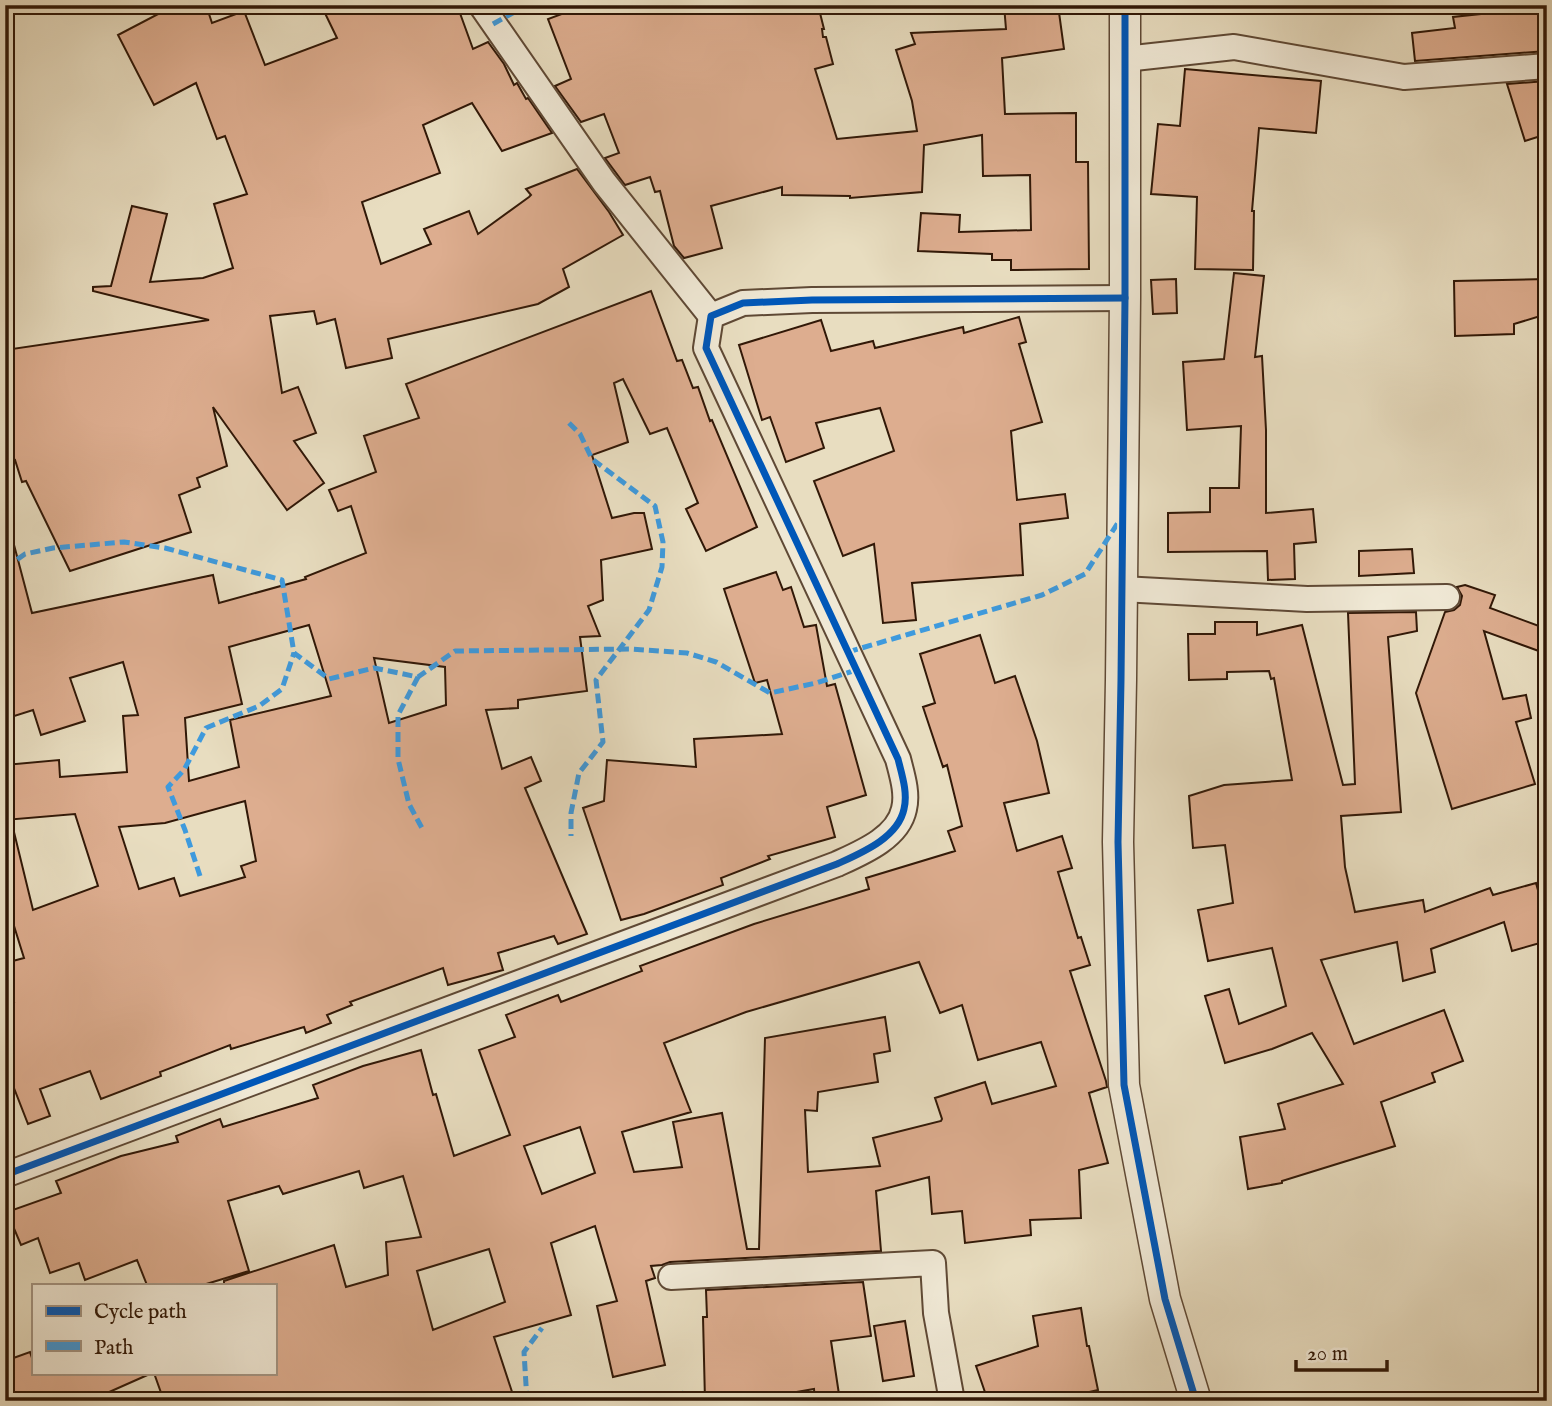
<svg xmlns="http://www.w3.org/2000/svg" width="1552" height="1406" font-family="'IM FELL English',serif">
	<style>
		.building { fill: #ddad8f; stroke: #311807; stroke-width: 2; fill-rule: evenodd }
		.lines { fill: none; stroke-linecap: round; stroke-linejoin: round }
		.minor-casing { stroke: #5f4935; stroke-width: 28 }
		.tertiary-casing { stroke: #5f4935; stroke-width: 33 }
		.minor { stroke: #f0e9d6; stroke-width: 24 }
		.tertiary { stroke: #f0e9d6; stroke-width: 30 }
		.quiet { stroke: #3e9add; stroke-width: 5; stroke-dasharray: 10 5; stroke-linecap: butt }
		.cycleway-casing { stroke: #f0e9d6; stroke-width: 11 }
		.cycleway { stroke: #0057b8; stroke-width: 7 }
	</style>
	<rect width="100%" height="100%" fill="#e8ddc0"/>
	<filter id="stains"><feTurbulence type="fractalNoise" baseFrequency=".00286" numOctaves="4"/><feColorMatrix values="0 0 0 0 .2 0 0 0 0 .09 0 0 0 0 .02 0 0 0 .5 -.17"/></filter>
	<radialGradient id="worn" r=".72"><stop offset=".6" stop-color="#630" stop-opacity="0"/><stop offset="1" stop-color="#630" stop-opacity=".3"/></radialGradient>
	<g class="building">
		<path d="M 162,5 L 206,5 L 212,23 L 244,11 L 265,65 L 337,38 L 321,5 L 457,5 L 473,49 L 488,42 L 504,64 L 514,85 L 517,83 L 526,99 L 528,98 L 552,133 L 502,151 L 472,103 L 423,125 L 440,173 L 362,202 L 381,264 L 431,244 L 424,229 L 469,211 L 478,234 L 529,197 L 531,195 L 526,189 L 577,169 L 609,212 L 623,235 L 563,269 L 569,287 L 538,304 L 388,339 L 392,358 L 346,368 L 335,319 L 317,324 L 314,311 L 270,316 L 282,393 L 298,387 L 316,433 L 294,441 L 324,483 L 287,510 L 213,407 L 227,466 L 197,478 L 200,487 L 179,495 L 191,532 L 70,571 L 26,481 L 22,482 L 15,460 L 5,462 L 5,350 L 209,320 L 93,291 L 93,287 L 111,286 L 132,206 L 167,214 L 150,282 L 203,278 L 233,268 L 214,204 L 247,194 L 225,136 L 217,139 L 196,83 L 154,105 L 118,35 L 164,11 Z"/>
		<path d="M 586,5 L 818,5 L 824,29 L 822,29 L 823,37 L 826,37 L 833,64 L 815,69 L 837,139 L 917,131 L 912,101 L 896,50 L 915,44 L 911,33 L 1006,29 L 1004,5 L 1058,5 L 1064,49 L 1002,58 L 1005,114 L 1076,113 L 1076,162 L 1088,162 L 1089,269 L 1011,270 L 1011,260 L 992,260 L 992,254 L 918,251 L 921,213 L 960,215 L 959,232 L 1031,230 L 1030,175 L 983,176 L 982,135 L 924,145 L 922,192 L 850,198 L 850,196 L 782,195 L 782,187 L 711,206 L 722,248 L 684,258 L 674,246 L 660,191 L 655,192 L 650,177 L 625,185 L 605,158 L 619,153 L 604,114 L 581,122 L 555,86 L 571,79 L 548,19 Z"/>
		<path d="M 1547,7 L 1547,51 L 1415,61 L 1412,33 L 1455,28 L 1453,17 Z"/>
		<path d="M 1185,69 L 1321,81 L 1316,133 L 1259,128 L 1252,211 L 1254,211 L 1253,270 L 1195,269 L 1197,197 L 1151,194 L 1158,124 L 1180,126 Z"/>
		<path d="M 1547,81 L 1547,134 L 1525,141 L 1507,84 Z"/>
		<path d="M 1234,273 L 1264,276 L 1255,357 L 1262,356 L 1266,430 L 1266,513 L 1313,509 L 1316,542 L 1294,544 L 1295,579 L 1268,580 L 1267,551 L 1168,552 L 1168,513 L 1210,512 L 1210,488 L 1239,488 L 1241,426 L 1187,430 L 1183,362 L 1224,359 Z"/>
		<path d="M 1176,279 L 1177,313 L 1153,314 L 1151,280 Z"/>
		<path d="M 1547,279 L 1547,314 L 1514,324 L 1514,334 L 1455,336 L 1454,281 Z"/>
		<path d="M 651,291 L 677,361 L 682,360 L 693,388 L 698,387 L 710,421 L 712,420 L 757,527 L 706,551 L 686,509 L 698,503 L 667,428 L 650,434 L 623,379 L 614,383 L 628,442 L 592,455 L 612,518 L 634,513 L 644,513 L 652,549 L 601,560 L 603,600 L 588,606 L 600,636 L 580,637 L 587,691 L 518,700 L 518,708 L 486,710 L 502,769 L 531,757 L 541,781 L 525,788 L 587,934 L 558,944 L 554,936 L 498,953 L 503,970 L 448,985 L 443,968 L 350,1002 L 352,1005 L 327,1015 L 331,1023 L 306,1033 L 304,1027 L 231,1049 L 230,1045 L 160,1072 L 161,1076 L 101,1099 L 90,1071 L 40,1089 L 50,1116 L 28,1124 L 5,1065 L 5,1005 L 14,1002 L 5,970 L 5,963 L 24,958 L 5,897 L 5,833 L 14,832 L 33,910 L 98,886 L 75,814 L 5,820 L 5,765 L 59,760 L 60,777 L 127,772 L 123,716 L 138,715 L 123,662 L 70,678 L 85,721 L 41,735 L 33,710 L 5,719 L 5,542 L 13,541 L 32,613 L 213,575 L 219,603 L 306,579 L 305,577 L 366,553 L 351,506 L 338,511 L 329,490 L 376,472 L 364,436 L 419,418 L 406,384 ZM 309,625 L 331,696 L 230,720 L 239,767 L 189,781 L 185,718 L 242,704 L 229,647 ZM 374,658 L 445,667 L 446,705 L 389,723 ZM 245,801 L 256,861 L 241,866 L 245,877 L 180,896 L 174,878 L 139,889 L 119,827 L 165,823 Z"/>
		<path d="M 1019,317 L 1026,342 L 1019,344 L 1042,422 L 1011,431 L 1017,500 L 1065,494 L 1068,518 L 1020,524 L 1023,575 L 912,583 L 916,620 L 883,623 L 874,544 L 843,556 L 814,481 L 894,451 L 880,408 L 816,423 L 824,448 L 786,462 L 770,417 L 762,420 L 739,345 L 821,320 L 831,351 L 873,341 L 875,348 L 963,327 L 964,333 Z"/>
		<path d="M 1412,549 L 1414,573 L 1359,576 L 1359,551 Z"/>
		<path d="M 776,572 L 783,590 L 791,587 L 804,627 L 816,625 L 827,686 L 835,684 L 866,795 L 827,807 L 835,837 L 768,856 L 770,859 L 721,878 L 723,885 L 644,914 L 621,920 L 583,808 L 604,801 L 607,760 L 696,767 L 694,739 L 782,734 L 767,680 L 755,683 L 724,589 Z"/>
		<path d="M 1465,585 L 1495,595 L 1490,608 L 1547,629 L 1547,654 L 1484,631 L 1503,699 L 1526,695 L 1531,718 L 1516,722 L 1535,784 L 1452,809 L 1416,693 L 1445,612 L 1454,610 L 1460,605 L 1462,596 L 1457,587 Z"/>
		<path d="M 1416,612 L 1417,631 L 1388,637 L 1401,812 L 1341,816 L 1345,867 L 1355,912 L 1423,900 L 1425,912 L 1490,888 L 1493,895 L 1536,883 L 1547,923 L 1547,941 L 1512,951 L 1504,922 L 1431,949 L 1435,972 L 1403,981 L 1397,942 L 1321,960 L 1354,1044 L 1444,1010 L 1463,1061 L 1432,1073 L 1435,1082 L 1381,1102 L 1395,1146 L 1282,1181 L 1282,1183 L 1248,1189 L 1240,1137 L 1285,1129 L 1278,1104 L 1343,1084 L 1312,1033 L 1272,1049 L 1225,1063 L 1205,996 L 1229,989 L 1239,1024 L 1286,1006 L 1272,948 L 1208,961 L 1198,910 L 1233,903 L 1225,845 L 1193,848 L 1189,796 L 1224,785 L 1292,780 L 1274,678 L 1271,679 L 1269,671 L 1227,672 L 1227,679 L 1189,680 L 1188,634 L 1215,634 L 1215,622 L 1257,622 L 1257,635 L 1302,625 L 1343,785 L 1355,784 L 1348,613 Z"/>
		<path d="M 980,635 L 995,683 L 1015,676 L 1037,741 L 1049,793 L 1004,803 L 1017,851 L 1062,836 L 1072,868 L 1058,872 L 1078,938 L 1081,937 L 1090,965 L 1070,971 L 1106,1081 L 1107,1087 L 1089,1093 L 1108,1163 L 1079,1170 L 1081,1218 L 1030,1220 L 1031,1235 L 965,1243 L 962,1211 L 932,1214 L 929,1177 L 876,1191 L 881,1251 L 670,1262 L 662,1265 L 651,1266 L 655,1278 L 646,1281 L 665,1365 L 613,1377 L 597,1306 L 617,1301 L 595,1226 L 551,1243 L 571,1315 L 494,1337 L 515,1401 L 164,1401 L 154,1373 L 275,1373 L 275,1285 L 224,1285 L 224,1281 L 334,1245 L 346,1287 L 388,1275 L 386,1242 L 421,1237 L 403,1176 L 364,1188 L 359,1171 L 283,1194 L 279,1186 L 228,1201 L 249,1271 L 203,1285 L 147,1285 L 137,1260 L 85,1280 L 79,1263 L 50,1273 L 38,1238 L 21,1245 L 7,1212 L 61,1193 L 56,1181 L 121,1156 L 178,1142 L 176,1136 L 220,1119 L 223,1127 L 318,1098 L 313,1085 L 363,1066 L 421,1050 L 433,1095 L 436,1094 L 454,1156 L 510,1135 L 479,1050 L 515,1037 L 506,1015 L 558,995 L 561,1002 L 642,971 L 640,966 L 754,924 L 869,889 L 866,878 L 955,851 L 948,831 L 962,826 L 947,765 L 943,767 L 923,707 L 935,703 L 920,654 ZM 919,962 L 940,1013 L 962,1005 L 978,1060 L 1041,1042 L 1056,1086 L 992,1104 L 985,1082 L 935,1098 L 942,1119 L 941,1121 L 873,1138 L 880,1166 L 808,1172 L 805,1110 L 817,1111 L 818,1092 L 878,1082 L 874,1054 L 890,1051 L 885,1017 L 765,1038 L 759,1249 L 747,1249 L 722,1113 L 673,1122 L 682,1167 L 634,1172 L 622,1132 L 691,1112 L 664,1043 L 746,1012 ZM 580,1127 L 595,1173 L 542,1194 L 524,1146 ZM 489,1249 L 505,1302 L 433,1330 L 417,1271 Z"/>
		<path d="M 863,1282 L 871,1336 L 831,1341 L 840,1401 L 815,1401 L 814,1389 L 745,1401 L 705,1401 L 703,1317 L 707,1317 L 706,1290 Z"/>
		<path d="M 1081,1308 L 1087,1346 L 1089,1346 L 1098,1390 L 1050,1401 L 988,1401 L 976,1366 L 1038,1346 L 1033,1316 Z"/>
		<path d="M 905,1321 L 914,1376 L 883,1381 L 874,1326 Z"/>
		<path d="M 30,1352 L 33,1361 L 33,1373 L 152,1373 L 89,1401 L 5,1401 L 5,1361 Z"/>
	</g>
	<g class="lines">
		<g class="minor-casing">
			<g id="minor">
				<path d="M 481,5 L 604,182 L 711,316"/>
				<path d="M 1125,59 L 1234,47 L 1404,77 L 1547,66"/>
				<path d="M 1122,589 L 1307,599 L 1447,597"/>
				<path d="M 5,1175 L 837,864 C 861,853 898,838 904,809 C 908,793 902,775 898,759 L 706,348 L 711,316 L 743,303 L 812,300 L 1125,298"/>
				<path d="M 671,1277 L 933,1263 L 936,1313 L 952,1401"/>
			</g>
		</g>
		<g class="tertiary-casing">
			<path id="tertiary" d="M 1125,5 L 1125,298 L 1121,680 L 1118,842 L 1124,1085 L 1165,1299 L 1196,1401"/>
		</g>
		<use href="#minor" class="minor"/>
		<use href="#tertiary" class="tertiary"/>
		<g class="quiet">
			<path d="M 493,24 L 527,5"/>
			<path d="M 569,423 L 580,434 L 592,459 L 655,506 L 663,542 L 662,567 L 649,610 L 596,680 L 603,742 L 579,773 L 571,813 L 571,836"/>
			<path d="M 5,568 L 25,554 L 53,548 L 124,542 L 165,548 L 282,580 L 294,653 L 329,679 L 374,668 L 418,677 L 455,651 L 631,649 L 687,653 L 716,662 L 770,693 L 816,683 L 856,670"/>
			<path d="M 848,652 L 1042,595 L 1085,574 L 1121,518"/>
			<path d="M 418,677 L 398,715 L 398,759 L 409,804 L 423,830"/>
			<path d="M 200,876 L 185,830 L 168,787 L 184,770 L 206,728 L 259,706 L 282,689 L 294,653"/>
			<path d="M 527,1401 L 524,1352 L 542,1328"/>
			<path d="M 683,1401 L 685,1388"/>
		</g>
		<g class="cycleway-casing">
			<g id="cycleway">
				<path d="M 1125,5 L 1125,298 L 1121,680 L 1118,842 L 1124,1085 L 1165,1299 L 1196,1401"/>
				<path d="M 5,1175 L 837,864 C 861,853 898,838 904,809 C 908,793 902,775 898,759 L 706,348 L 711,316 L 743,303 L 812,300 L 1125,298"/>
			</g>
		</g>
		<use href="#cycleway" class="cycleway"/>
	</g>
	<rect width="1552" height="1406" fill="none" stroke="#e8ddc0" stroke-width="28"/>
	<rect x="7" y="7" width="1538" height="1392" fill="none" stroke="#311807" stroke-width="3.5"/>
	<rect x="14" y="14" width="1524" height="1378" fill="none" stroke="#311807" stroke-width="2"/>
	<rect x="32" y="1284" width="245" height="91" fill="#f0e9d6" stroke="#a49583" stroke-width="2"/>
	<rect x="46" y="1306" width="35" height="10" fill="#0057b8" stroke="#a49583" stroke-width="2"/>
	<text x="94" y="1318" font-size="21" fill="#311807">Cycle path</text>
	<rect x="46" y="1341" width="35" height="10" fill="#3e9add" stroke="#a49583" stroke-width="2"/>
	<text x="94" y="1354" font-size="21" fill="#311807">Path</text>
	<path d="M1296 1360v10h91v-10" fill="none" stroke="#311807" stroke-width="3.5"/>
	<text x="1307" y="1360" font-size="21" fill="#311807" stroke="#f0e9d6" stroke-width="5" paint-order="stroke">20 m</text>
	<rect width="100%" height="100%" filter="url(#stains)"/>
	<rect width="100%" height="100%" fill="url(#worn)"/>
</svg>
